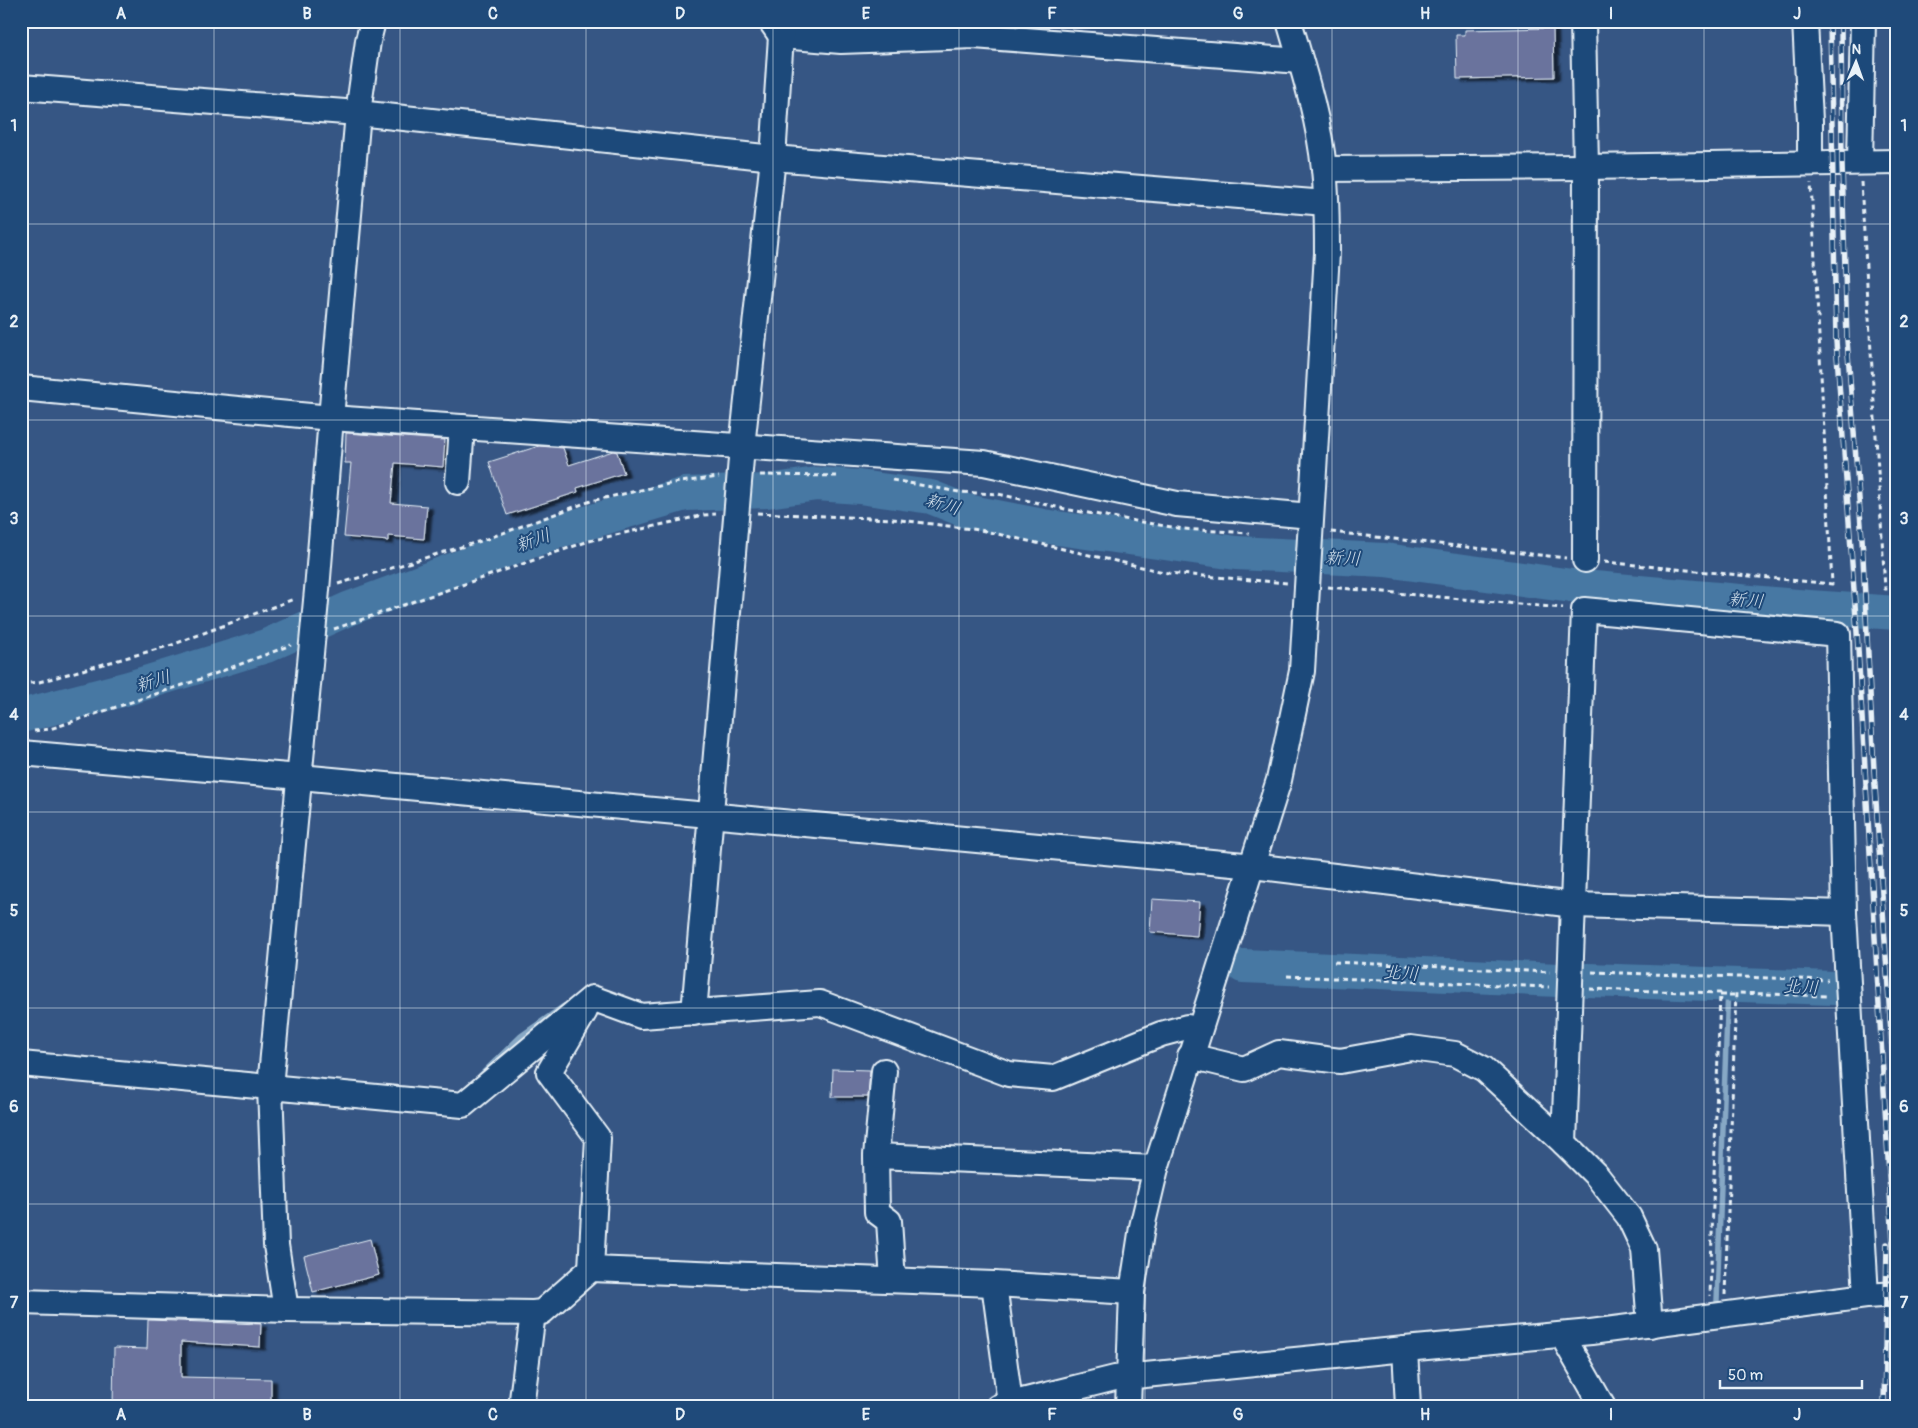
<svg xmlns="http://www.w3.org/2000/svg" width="1918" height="1428" font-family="Pangolin,'Klee One',sans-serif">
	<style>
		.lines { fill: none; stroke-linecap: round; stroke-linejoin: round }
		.stream { stroke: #87a8c5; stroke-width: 5.5 }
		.river { stroke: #4678a3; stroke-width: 34 }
		.building { fill: #6a739d; stroke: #e8f1f8; filter: url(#shadow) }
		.minor-casing { stroke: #e8f1f8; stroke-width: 28 }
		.path { stroke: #e8f1f8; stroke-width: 3; stroke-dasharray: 5 4; stroke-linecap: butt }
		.minor { stroke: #1f4a7a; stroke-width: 24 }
		.rail-casing { stroke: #e8f1f8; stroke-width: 5.5 }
		.rail { stroke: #1f4a7a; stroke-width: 4; stroke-dasharray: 11; stroke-linecap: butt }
		.grid { fill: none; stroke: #e8f1f8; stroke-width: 1; stroke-opacity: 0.55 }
		.labels { text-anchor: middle; stroke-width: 4; stroke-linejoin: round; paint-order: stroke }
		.water-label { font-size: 18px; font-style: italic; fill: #d0dfeb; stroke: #1f4a7a }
		.neatline { fill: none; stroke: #e8f1f8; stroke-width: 2 }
		.grid-label { font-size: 16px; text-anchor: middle; font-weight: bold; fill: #e8f1f8 }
	</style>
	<defs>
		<filter id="shadow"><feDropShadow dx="5.5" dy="3" stdDeviation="1" flood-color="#0009"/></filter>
	</defs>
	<rect width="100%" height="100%" fill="#365684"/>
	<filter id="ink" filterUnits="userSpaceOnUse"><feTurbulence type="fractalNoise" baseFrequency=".02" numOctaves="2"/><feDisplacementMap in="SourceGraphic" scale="10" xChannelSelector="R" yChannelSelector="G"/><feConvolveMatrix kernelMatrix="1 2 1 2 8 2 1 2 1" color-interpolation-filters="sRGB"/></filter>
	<g filter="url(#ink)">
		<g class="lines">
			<g class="stream">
				<path d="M 481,1075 L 521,1036 L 564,1006"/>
				<path d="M 1717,1301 L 1728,985"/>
			</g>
			<g class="river">
				<path d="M 21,716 L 129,688 L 266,646 L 348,609 L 552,533 L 685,494 L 767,491 L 817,484 L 859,487 L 931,497 L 966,511 L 1043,526 L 1236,553 L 1385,560 L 1572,586 L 1809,607 L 1897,613"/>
				<path d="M 1243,966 L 1559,980"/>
				<path d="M 1587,980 L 1835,988"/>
			</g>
		</g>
		<g class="building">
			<path d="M 1553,28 L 1554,77 L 1457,79 L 1456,35 L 1465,35 L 1465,30 Z"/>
			<path d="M 346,433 L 445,440 L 443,467 L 395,463 L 391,503 L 427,506 L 424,539 L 388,536 L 388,541 L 344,537 L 351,463 L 345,463 Z"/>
			<path d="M 539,446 L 563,448 L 569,465 L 613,451 L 617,452 L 624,473 L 577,488 L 578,492 L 507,515 L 489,462 Z"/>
			<path d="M 1152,899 L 1200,902 L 1197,936 L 1150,932 Z"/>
			<path d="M 833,1069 L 870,1070 L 868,1097 L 832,1097 Z"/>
			<path d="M 370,1239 L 379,1275 L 313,1292 L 304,1256 Z"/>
			<path d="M 148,1320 L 261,1324 L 260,1347 L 181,1342 L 181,1377 L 271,1379 L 271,1407 L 113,1407 L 114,1348 L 147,1349 Z"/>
		</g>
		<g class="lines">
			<g class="minor-casing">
				<g id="minor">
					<path d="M 1583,21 L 1586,167 L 1585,560"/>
					<path d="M 1805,21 L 1810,121 L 1810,162"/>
					<path d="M 772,23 L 781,36 L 841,41 L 974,36 L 1300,61"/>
					<path d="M 21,87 L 358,113 L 773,158 L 1326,203"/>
					<path d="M 1860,161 L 1863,21"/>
					<path d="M 1324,169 L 1586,167 L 1897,162"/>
					<path d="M 21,388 L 331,418 L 984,463 L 1177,504 L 1311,516"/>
					<path d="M 458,482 L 462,427"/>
					<path d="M 21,753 L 300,777 L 1244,865 L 1574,905 L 1844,913"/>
					<path d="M 585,1011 L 549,1072 L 598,1138 L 591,1269"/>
					<path d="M 694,1013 L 742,447 L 773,158 L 782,21"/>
					<path d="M 1190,1056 L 1244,1069 L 1279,1053 L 1340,1061 L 1411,1048 L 1455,1054 L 1484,1069 L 1564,1143"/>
					<path d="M 21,1064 L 463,1105 L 592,998 L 641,1016 L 820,1003 L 1009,1074 L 1053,1078 L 1161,1034 L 1187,1027 L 1199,1030"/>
					<path d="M 884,1071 L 876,1156 L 877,1212 L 889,1221 L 893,1280"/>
					<path d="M 876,1156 L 1156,1168"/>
					<path d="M 994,1284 L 1010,1403"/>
					<path d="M 21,1302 L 286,1310 L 533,1313 L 542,1312 L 591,1269 L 994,1284 L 1132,1292"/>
					<path d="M 286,1310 L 276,1245 L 270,1087 L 317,590 L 331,418 L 358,113 L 368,41 L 373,21"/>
					<path d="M 1650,1325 L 1644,1249 L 1629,1217 L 1597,1176 L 1564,1143 L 1584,610 L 1838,634 L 1844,913 L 1866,1296"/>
					<path d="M 1562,1335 L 1603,1407"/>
					<path d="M 1405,1349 L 1408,1407"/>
					<path d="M 521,1407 L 533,1313"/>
					<path d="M 998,1407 L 1115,1378 L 1405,1349 L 1591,1332 L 1866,1296 L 1897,1294"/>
					<path d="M 1128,1407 L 1132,1292 L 1142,1227 L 1156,1168 L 1279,780 L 1302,671 L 1327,253 C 1327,225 1327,197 1324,169 C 1319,119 1303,69 1289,21"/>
				</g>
			</g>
			<g class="path">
				<path d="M 1861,182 L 1885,589 L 1897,589"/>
				<path d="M 760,475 L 839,476"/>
				<path d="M 892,480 L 959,492 L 998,494 L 1070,510 L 1183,529 L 1249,533"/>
				<path d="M 757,513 L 892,519 L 980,530 L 1168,573 L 1287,583"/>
				<path d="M 1331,532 L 1566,558"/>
				<path d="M 1604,562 L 1832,584 L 1811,183"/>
				<path d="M 338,584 L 481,541 L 591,501 L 673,483 L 719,477"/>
				<path d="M 1328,587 L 1563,608"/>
				<path d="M 334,629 L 589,541 L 704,515 L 716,514"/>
				<path d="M 21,684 L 39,682 L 172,645 L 294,599"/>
				<path d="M 34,731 L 50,729 L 201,679 L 291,645"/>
				<path d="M 1334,962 L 1550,972"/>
				<path d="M 1592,972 L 1828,980"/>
				<path d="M 1287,976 L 1549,987"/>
				<path d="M 1590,989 L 1720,993 L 1710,1296"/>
				<path d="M 1720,995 L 1736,995"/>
				<path d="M 1725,1295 L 1736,993 L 1828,996"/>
			</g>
			<use href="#minor" class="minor"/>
			<g class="rail-casing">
				<g id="rail">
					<path d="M 1830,21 L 1836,341 L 1857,632 L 1897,1311"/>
					<path d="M 1841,21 L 1842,163 L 1847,340 L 1862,538 L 1874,770 L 1897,1127"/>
					<path d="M 1884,1407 L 1887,1244"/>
				</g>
			</g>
			<use href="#rail" class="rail"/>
		</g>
	</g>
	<path class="grid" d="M 214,21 L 214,1407M 400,21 L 400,1407M 586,21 L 586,1407M 773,21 L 773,1407M 959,21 L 959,1407M 1145,21 L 1145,1407M 1332,21 L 1332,1407M 1518,21 L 1518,1407M 1704,21 L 1704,1407M 21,224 L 1897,224M 21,420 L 1897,420M 21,616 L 1897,616M 21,812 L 1897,812M 21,1008 L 1897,1008M 21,1204 L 1897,1204"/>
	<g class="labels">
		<g class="water-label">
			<text transform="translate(943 504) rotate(17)" y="6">新川</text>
			<text transform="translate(533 540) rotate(-20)" y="6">新川</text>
			<text transform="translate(1343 558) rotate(2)" y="6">新川</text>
			<text transform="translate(1746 600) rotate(5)" y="6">新川</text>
			<text transform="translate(153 681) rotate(-17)" y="6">新川</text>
			<text transform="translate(1401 973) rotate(3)" y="6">北川</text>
			<text transform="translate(1801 987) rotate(2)" y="6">北川</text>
		</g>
	</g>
	<rect width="1918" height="1428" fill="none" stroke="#1f4a7a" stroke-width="55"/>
	<g transform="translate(1856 62) rotate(2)" stroke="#1f4a7a" stroke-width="4" paint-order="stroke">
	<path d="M0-4L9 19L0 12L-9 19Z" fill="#e8f1f8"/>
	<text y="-8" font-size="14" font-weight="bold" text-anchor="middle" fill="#e8f1f8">N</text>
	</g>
	<path d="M1720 1380v8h142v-8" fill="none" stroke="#e8f1f8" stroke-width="2.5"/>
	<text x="1728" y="1380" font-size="15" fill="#e8f1f8" stroke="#1f4a7a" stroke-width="4" paint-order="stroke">50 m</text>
	<rect x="28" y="28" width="1862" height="1372" class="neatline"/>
	<g class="grid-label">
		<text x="121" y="19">A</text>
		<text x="307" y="19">B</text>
		<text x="493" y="19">C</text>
		<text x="680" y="19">D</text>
		<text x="866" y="19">E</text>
		<text x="1052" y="19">F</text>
		<text x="1238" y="19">G</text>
		<text x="1425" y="19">H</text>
		<text x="1611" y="19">I</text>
		<text x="1797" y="19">J</text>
		<text x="14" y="131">1</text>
		<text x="1904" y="131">1</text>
		<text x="14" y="327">2</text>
		<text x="1904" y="327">2</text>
		<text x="14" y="524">3</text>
		<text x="1904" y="524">3</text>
		<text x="14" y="720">4</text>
		<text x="1904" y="720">4</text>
		<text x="14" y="916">5</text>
		<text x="1904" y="916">5</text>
		<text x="14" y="1112">6</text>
		<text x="1904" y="1112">6</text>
		<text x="14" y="1308">7</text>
		<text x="1904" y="1308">7</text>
		<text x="121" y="1420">A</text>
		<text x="307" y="1420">B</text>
		<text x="493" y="1420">C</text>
		<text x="680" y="1420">D</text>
		<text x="866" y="1420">E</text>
		<text x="1052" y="1420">F</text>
		<text x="1238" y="1420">G</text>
		<text x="1425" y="1420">H</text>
		<text x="1611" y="1420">I</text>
		<text x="1797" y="1420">J</text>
	</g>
</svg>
